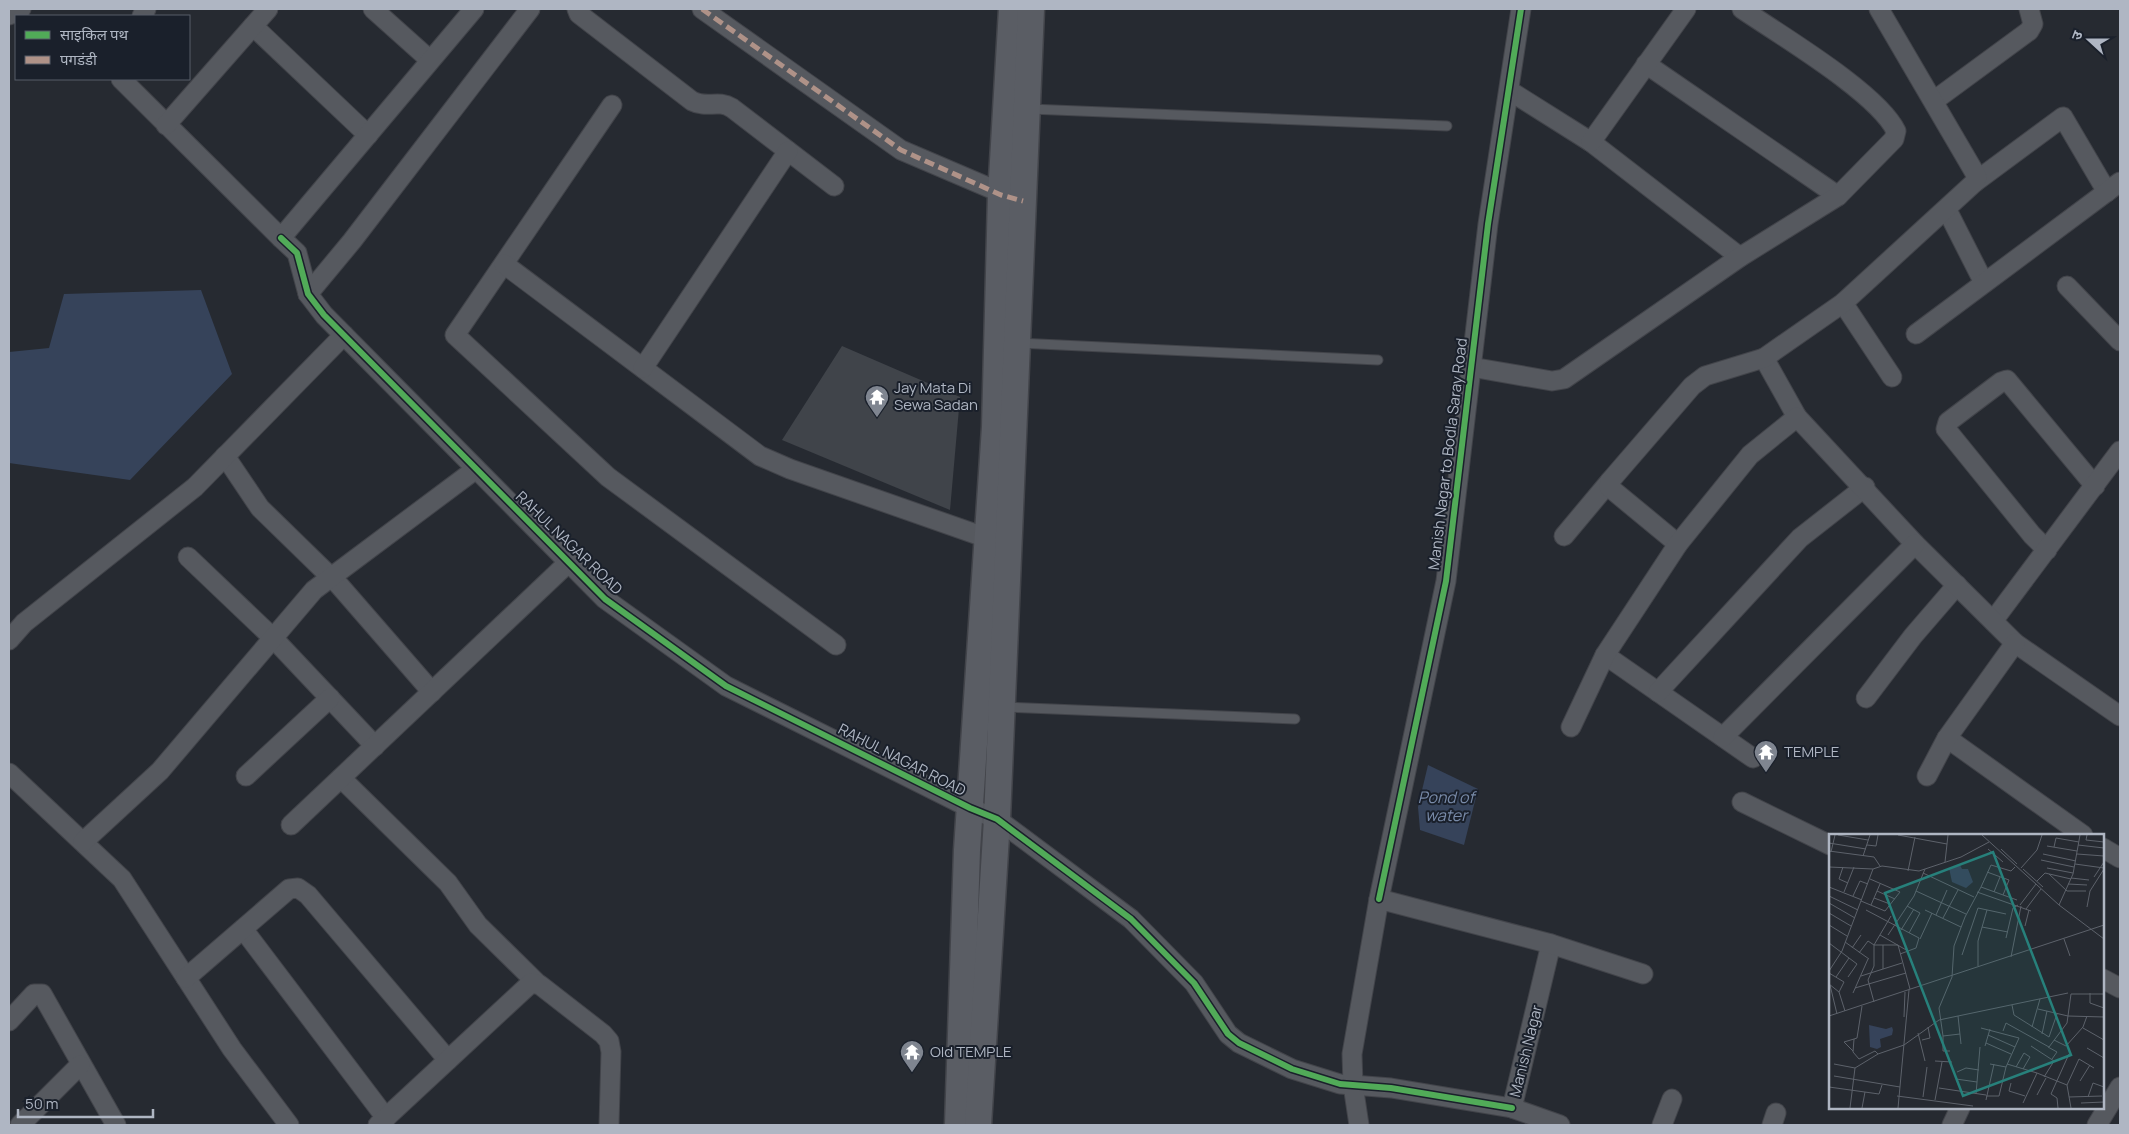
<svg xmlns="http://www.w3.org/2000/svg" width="2129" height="1134" font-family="Manrope,'Noto Sans Devanagari',sans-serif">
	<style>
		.water { fill: #36435a }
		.building { fill: #40444a }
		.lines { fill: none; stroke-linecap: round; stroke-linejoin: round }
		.service-casing { stroke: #42444a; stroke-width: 11 }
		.minor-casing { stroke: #42444a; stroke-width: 21 }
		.secondary-casing { stroke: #42444a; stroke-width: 29 }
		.service { stroke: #56595f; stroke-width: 9 }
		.minor { stroke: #56595f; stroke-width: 19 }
		.secondary { stroke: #5a5d64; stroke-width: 26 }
		.quiet { stroke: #af9288; stroke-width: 5; stroke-dasharray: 10 5; stroke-linecap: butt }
		.cycleway-casing { stroke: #1a202b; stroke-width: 9 }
		.cycleway { stroke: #51ab58; stroke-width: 6 }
		.labels { text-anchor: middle; stroke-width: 4; stroke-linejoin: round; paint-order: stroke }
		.poi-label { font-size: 15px; fill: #afb6c3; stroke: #1a202b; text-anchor: start }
		.street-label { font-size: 15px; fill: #afb6c3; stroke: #1a202b }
		.water-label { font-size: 16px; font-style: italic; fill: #798ba9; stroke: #1a202b }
		.inset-road { fill: none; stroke: #5d626b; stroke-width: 1 }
		.view { fill: #27807b; fill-opacity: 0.15; stroke: #27807b; stroke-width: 2.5 }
		.inset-edge { fill: none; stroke: #afb6c3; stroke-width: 2.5 }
	</style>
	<rect width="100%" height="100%" fill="#262a31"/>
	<g class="water">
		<path d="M 201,290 L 232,374 L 130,480 L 9,463 L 9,352 L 49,348 L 64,294 Z"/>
		<path d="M 1428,765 L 1478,789 L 1464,845 L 1420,830 L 1418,807 Z"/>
	</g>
	<path class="building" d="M 842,346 L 960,397 L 950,510 L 782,440 Z"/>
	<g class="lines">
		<g class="service-casing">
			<g id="service">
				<path d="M 1030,109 L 1447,126"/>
				<path d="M 1018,343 L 1378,360"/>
				<path d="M 1005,707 L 1295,719"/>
			</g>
		</g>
		<g class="minor-casing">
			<g id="minor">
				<path d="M 373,9 L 430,60"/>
				<path d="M 577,9 L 579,14 L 692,101 C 708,109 717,99 732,108 L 834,186"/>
				<path d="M 702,9 L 901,150 L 1011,197"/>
				<path d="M 9,15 L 21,9"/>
				<path d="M 142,16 L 146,9"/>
				<path d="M 253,26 L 368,135"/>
				<path d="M 1646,64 L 1838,196"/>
				<path d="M 121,79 L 281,238 L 474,9"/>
				<path d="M 1510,91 L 1591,142 L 1740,257"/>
				<path d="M 1935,100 L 2029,31 L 2033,24 L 2029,9"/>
				<path d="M 612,105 L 455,335 L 608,477 L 836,645"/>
				<path d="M 166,125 L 268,9"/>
				<path d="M 1591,142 L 1686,9"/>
				<path d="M 1975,182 L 2063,117 L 2107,192"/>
				<path d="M 1947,210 L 1984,283"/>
				<path d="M 281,238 L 297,253 L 308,294 L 324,315 L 605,599 L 726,686 L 970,808 L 997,819 L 1131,919 L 1194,983 L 1228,1034 L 1239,1043 L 1292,1069 L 1340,1084 L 1391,1088 L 1512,1108"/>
				<path d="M 504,264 L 760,456 L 790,469 L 987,538"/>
				<path d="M 2067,286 L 2120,341"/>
				<path d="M 308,294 L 352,241 L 530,9"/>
				<path d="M 1843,303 L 1892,377"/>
				<path d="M 1916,334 L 2120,182"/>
				<path d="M 1764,358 L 1797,417"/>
				<path d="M 1471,367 L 1552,381 L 1564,379 L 1740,257 L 1838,196 L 1894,139 L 1896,131 C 1878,93 1780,35 1742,9"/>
				<path d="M 643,368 L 788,151"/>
				<path d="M 225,456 L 260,508 L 339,585 L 432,692"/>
				<path d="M 1564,536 L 1610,481"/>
				<path d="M 1678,544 L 1609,487 L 1610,481 L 1692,386 L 1705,376 L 1764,358 L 1843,303 L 1975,182 L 1977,177 L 1972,168 L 1879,9"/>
				<path d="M 2047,550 L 2032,535 L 1946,429 L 1948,422 L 2001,382 L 2007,380 L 2095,486"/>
				<path d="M 188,557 L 273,638 L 375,746"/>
				<path d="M 1993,621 L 2120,451"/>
				<path d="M 9,640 L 24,623 L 195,487 L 344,335"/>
				<path d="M 1605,655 L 1753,758"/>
				<path d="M 1658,692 L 1800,538 L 1865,487"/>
				<path d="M 1866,698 L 1913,636 L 1957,585"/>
				<path d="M 1571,727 L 1605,655 L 1678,544 L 1750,455 L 1797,417 L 1915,544 L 2015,643 L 2120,716"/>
				<path d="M 1723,737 L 1915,544"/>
				<path d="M 1947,738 L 2083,835"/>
				<path d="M 9,773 L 122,879 L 232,1049 L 289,1125"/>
				<path d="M 246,776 L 330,698"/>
				<path d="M 1927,776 L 1947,738 L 2015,643"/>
				<path d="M 341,778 L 448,883 L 478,925 L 538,984"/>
				<path d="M 1742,802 L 1830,845"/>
				<path d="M 291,825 L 569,562"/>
				<path d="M 83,842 L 160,771 L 314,590 L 476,469"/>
				<path d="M 2103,848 L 2120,858"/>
				<path d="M 1379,899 L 1446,581 L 1488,224 L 1521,9"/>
				<path d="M 243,929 L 386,1118"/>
				<path d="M 1551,944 L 1512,1108 L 1560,1125"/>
				<path d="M 186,978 L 289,889 L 298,888 L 308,895 L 448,1060"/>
				<path d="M 2103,979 L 2120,988"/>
				<path d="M 9,1021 L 34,994 L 42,994 L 116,1125"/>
				<path d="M 20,1125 L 80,1065"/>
				<path d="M 378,1125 L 531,983 L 540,985 L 603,1034 L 609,1041 L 611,1052 L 609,1125"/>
				<path d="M 1359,1125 L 1353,1085 L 1352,1054 L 1379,899 L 1551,944 L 1643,974"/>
				<path d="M 1662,1125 L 1672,1099"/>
				<path d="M 1772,1125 L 1776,1113"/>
				<path d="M 1952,1125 L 1960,1108"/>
				<path d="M 2097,1125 L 2120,1087"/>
			</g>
		</g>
		<g class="secondary-casing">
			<g id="secondary">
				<path d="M 958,1125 L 967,850 L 995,427 L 1001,195 L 1012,9"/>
				<path d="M 978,1125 L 997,819 L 1031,9"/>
			</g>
		</g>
		<use href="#service" class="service"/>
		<use href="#minor" class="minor"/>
		<use href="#secondary" class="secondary"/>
		<path class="quiet" d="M 702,9 L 901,150 L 1001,195 L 1023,201"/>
		<g class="cycleway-casing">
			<g id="cycleway">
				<path d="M 281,238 L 297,253 L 308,294 L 324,315 L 605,599 L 726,686 L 970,808 L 997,819 L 1131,919 L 1194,983 L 1228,1034 L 1239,1043 L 1292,1069 L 1340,1084 L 1391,1088 L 1512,1108"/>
				<path d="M 1379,899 L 1446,581 L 1488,224 L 1521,9"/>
			</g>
		</g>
		<use href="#cycleway" class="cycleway"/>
	</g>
	<defs>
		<g id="temple-pin" transform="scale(1.25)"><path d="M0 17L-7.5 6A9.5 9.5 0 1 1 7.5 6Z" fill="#7f8590" stroke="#1a202b"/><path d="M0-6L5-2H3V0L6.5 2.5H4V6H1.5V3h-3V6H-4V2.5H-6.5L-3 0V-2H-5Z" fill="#fff"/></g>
	</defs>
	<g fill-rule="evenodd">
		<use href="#temple-pin" x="877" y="397"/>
		<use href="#temple-pin" x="1766" y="752"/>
		<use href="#temple-pin" x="912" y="1052"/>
	</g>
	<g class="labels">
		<g class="poi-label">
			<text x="894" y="393">Jay Mata Di<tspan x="894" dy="17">Sewa Sadan</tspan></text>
			<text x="1784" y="757">TEMPLE</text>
			<text x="930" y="1057">Old TEMPLE</text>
		</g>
		<g class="street-label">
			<text transform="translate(1448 454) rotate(-83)" y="5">Manish Nagar to Bodla Saray Road</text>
			<text transform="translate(569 543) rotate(44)" y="5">RAHUL NAGAR ROAD</text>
			<text transform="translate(902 760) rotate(27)" y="5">RAHUL NAGAR ROAD</text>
			<text transform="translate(1526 1051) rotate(-76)" y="5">Manish Nagar</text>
		</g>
		<g class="water-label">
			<text x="1446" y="803">Pond of<tspan x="1446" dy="18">water</tspan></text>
		</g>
	</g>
	<g transform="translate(1829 834)">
		<rect width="275" height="275" fill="#262a31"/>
		<path d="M 131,31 L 133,35 L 139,35 L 144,48 L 137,54 L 123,48 L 120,34 ZM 40,191 L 57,195 L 63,193 L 64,196 L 63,201 L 51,205 L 52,213 L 48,215 L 41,213 Z" fill="#36435a"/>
		<path class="inset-road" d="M 9,1 L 39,6M 69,1 L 118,10M 153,1 L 230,71 L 275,105M 258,1 L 257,6 L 275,8M 0,9 L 37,15M 38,11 L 47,12 L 49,1M 249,11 L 275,14M 218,12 L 248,17M 225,13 L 227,4 L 250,8M 159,15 L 174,28M 172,15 L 188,30M 0,17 L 45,23 L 51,32M 2,18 L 6,1M 214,20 L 247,27M 248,20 L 275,22M 34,22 L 41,1M 212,26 L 245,33M 116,28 L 119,1M 246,30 L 275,34M 0,33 L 44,35 L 53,32 L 90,37 L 132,23 L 160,8M 14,33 L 10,45 L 19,49M 186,33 L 182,37 L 162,31 L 152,53 L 188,66M 192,34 L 208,16 L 213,1M 218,34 L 244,39M 194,35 L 214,53M 79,37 L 86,3M 158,38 L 180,46 L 174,61M 94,39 L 145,63M 220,40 L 238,57 L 257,57M 265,43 L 275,28M 242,44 L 260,46M 208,47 L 216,39 L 242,45M 239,50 L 258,51M 0,53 L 33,66M 48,57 L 66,65M 87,57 L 137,80M 15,58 L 25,33M 148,58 L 202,77M 165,58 L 171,43M 0,62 L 29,76M 24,62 L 31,47 L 39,50M 45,64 L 61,70M 32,67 L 56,77 L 71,58 L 41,45M 0,69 L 26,84M 42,71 L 51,50M 191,71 L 207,50M 230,71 L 244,40 L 251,1M 78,72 L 91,79 L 80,99M 258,73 L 261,57 L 275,35M 197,75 L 212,55M 37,76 L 90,104 L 87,114 L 71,120M 96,76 L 132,93M 0,79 L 22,92M 107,81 L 118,56M 114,84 L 129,56M 0,91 L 18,102M 196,92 L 200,76M 153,93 L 179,98M 72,96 L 85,75M 51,101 L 79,117M 59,101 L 85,62 L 96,35M 177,104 L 184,74 L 189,71M 91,105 L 103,79M 235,105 L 241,122M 16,108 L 40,125M 0,109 L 28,130 L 19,143M 45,111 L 69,111 L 81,155M 54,111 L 54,135M 23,114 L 32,101M 30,119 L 39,107 L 45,111M 133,121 L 149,74 L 177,80M 182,123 L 192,72M 149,132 L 149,107 L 158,76M 0,137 L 13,117 L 44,35M 0,139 L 15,148 L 10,158M 32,142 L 73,129M 7,143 L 20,124M 0,150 L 10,158 L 16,177M 1,151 L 8,180M 26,154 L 77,139M 24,159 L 39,125M 261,159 L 261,169 L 275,174M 45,168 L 39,146 L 45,132 L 45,111 L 62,82M 183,171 L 185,181 L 220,203 L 228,180M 33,172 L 28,204 L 25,205 L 24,218 L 30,225 L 46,217 L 49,220 L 75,211 L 110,186 L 129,182 L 132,210M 209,175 L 239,182 L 275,183M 0,182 L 275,91M 129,182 L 239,159M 75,183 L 76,158M 203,193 L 211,165M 152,194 L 190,204 L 177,233 L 170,262 L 157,262M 254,194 L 275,206M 174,197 L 177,189 L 220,213 L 238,189 L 242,160 L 275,160M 89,199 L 96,227M 213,200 L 218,177M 159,201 L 186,213M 114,202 L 110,174 L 123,143 L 125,112 L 136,83 L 152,53M 93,206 L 101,204 L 99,193M 225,206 L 237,212 L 254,193 L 258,182M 157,209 L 182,220M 156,212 L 161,195M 202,212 L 225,227 L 215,243M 219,213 L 228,218 L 223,225M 258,214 L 275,224M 24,217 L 15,208 L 25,205M 121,217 L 114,217 L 114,202 L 131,200M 106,227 L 123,228M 5,230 L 26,234 L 49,220M 161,230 L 177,233M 178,230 L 208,239 L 194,269M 187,233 L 195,219 L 201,223 L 194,235M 128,238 L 137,234 L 150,236M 208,239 L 238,251M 5,242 L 71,253M 127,245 L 148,248M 251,247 L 261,231M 182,249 L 180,257 L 196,262M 0,253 L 50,260 L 53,251M 110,254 L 157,261M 147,260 L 151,213M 208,261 L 217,244M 68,262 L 144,272M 94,263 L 98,233M 240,263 L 273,262M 259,263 L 264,249 L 275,253M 106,266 L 113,228M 157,266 L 165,230M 252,269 L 275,268M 21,274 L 26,234M 33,274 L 36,258M 69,274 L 80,156M 229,274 L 228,264 L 222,260 L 240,220M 242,274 L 238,251 L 250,225 L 265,234"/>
		<path class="view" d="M 164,18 L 242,221 L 134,262 L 56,59 Z"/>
		<rect width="275" height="275" class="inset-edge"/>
	</g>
	<rect width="2129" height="1134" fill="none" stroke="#afb6c3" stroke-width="20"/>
	<rect x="15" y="15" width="175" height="65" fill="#1a202b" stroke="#565c68"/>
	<rect x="25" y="31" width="25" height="8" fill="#51ab58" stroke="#565c68"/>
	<text x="60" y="40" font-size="15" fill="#afb6c3">साइकिल पथ</text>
	<rect x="25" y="56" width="25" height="8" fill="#af9288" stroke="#565c68"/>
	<text x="60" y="65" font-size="15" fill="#afb6c3">पगडंडी</text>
	<g transform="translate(2089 40) rotate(291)" stroke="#1a202b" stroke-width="4" paint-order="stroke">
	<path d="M0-4L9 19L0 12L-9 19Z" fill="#afb6c3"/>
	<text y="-8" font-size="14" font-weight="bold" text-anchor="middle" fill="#afb6c3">उ</text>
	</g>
	<path d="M18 1109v8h135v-8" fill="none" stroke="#afb6c3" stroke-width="2.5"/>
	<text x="25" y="1109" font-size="15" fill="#afb6c3" stroke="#1a202b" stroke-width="4" paint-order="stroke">50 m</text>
</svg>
